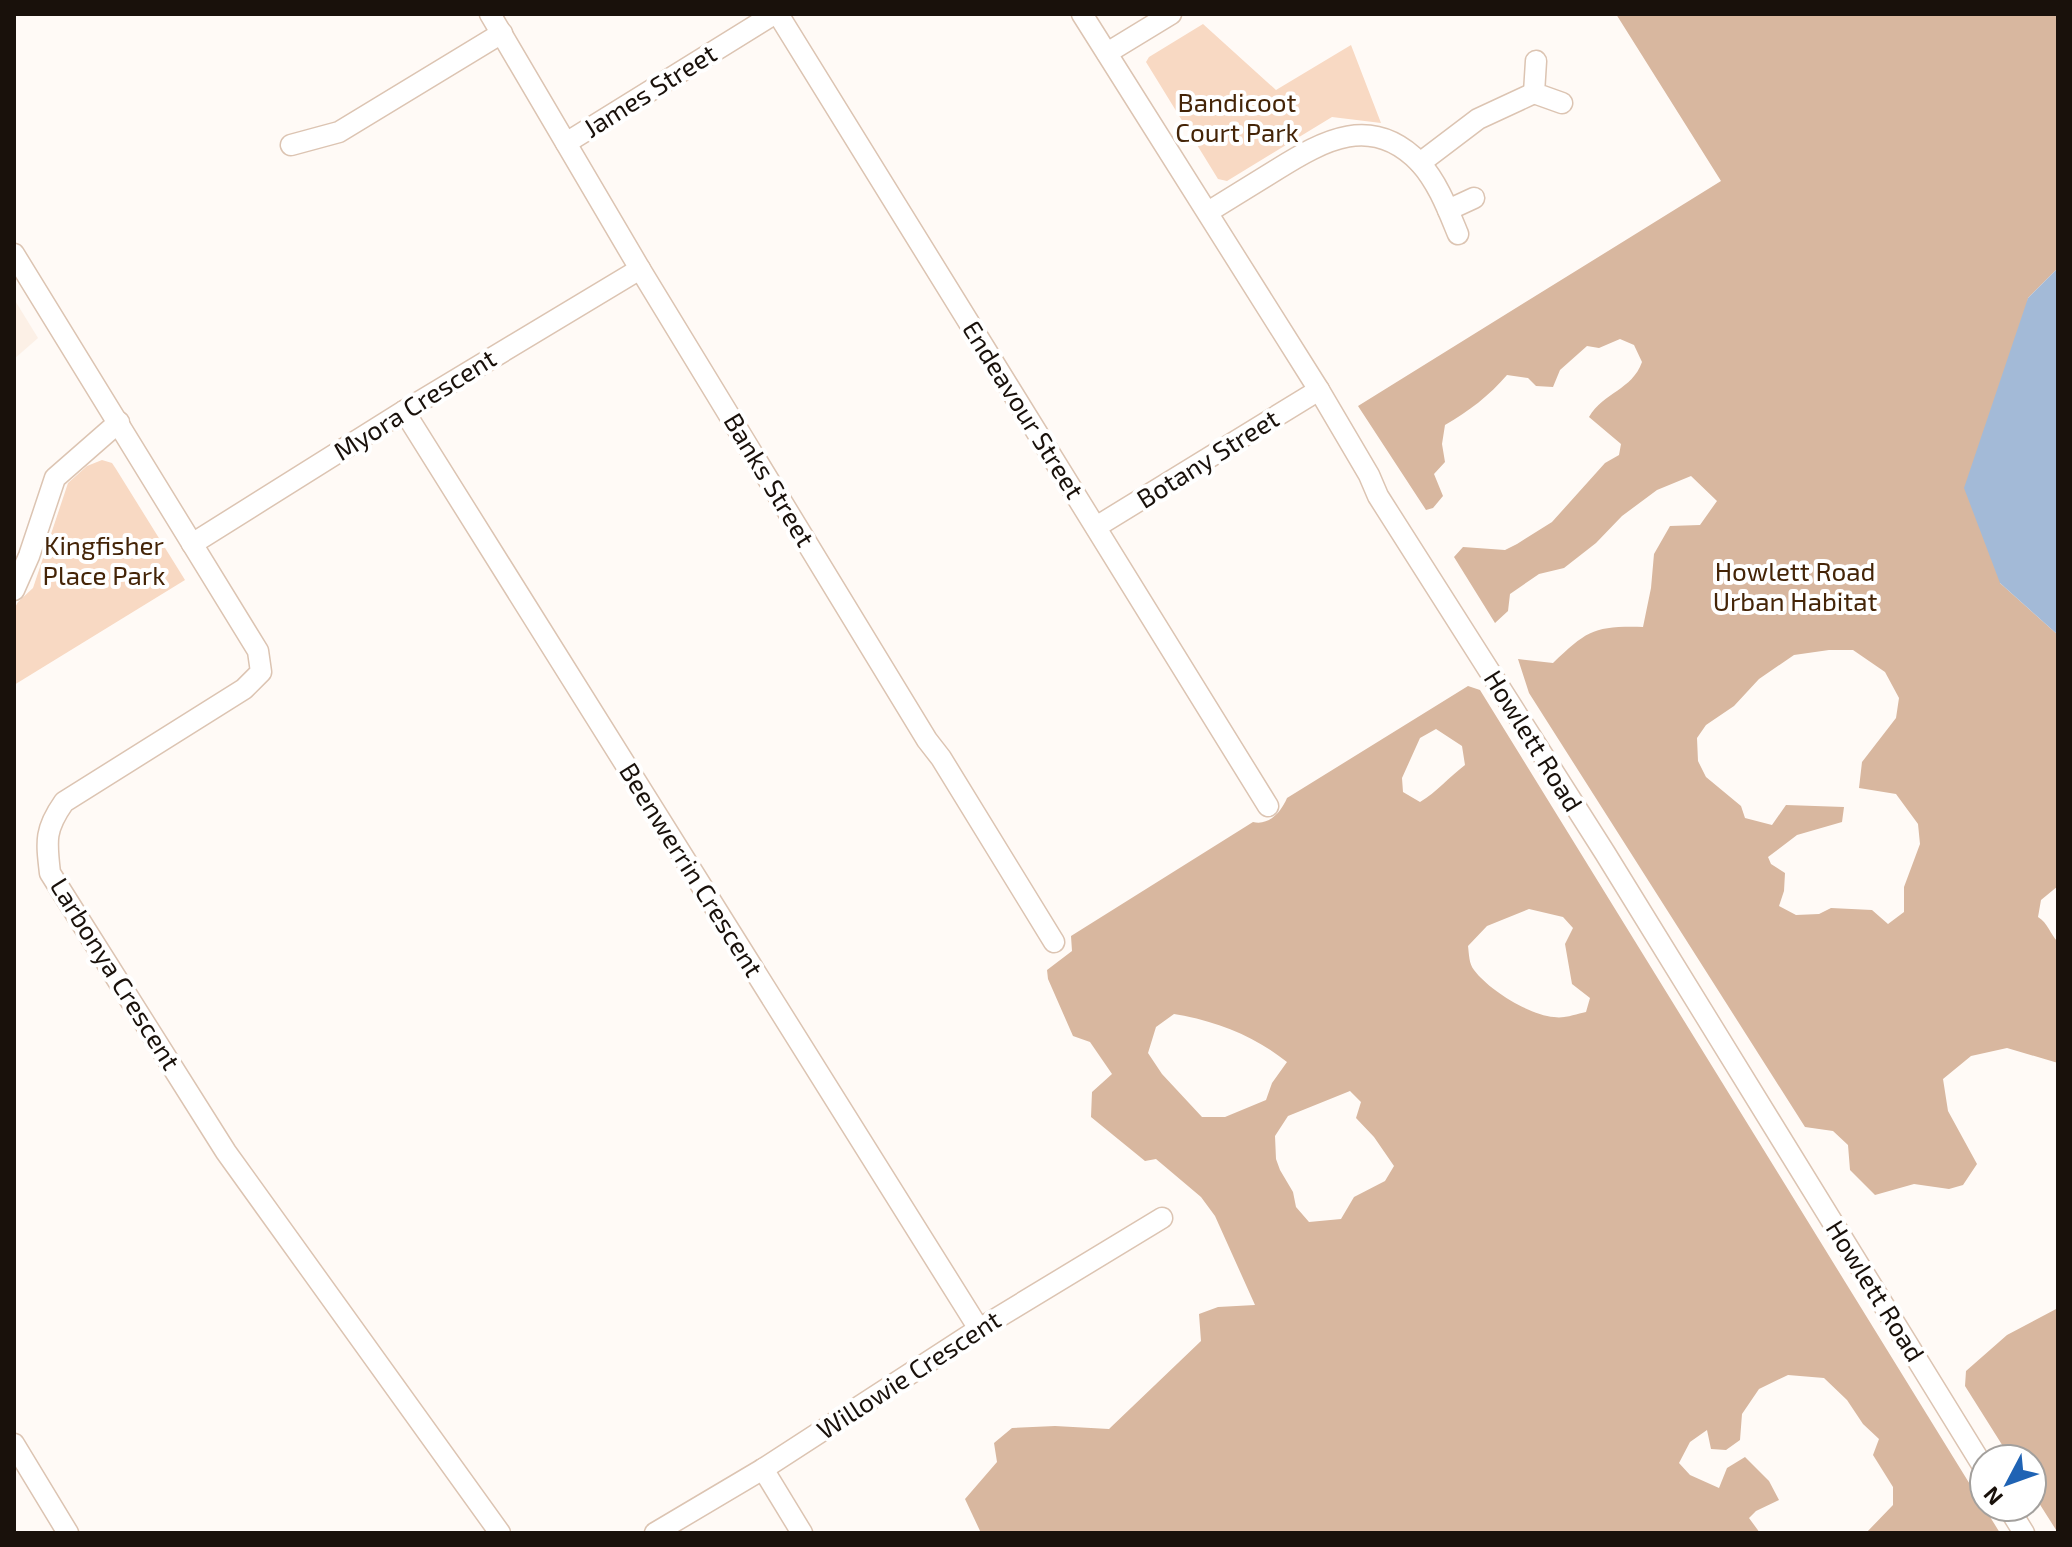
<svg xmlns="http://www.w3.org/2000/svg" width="2072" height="1547" font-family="'Exo 2',sans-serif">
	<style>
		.built { fill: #fcf0e6 }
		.green { fill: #f8d9c3 }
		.forest { fill: #d8b79f; fill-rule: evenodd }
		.water { fill: #a3bad7 }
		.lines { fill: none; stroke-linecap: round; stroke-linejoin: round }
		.minor-casing { stroke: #dcc4b2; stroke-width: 23 }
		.minor { stroke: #fff; stroke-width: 20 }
		.labels { text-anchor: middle; stroke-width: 8; stroke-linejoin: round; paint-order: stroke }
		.street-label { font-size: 26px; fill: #19110b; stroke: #fff }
		.park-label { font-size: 26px; fill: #442407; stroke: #fff }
	</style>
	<rect width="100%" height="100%" fill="#fffaf6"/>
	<path class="built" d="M 14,299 L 38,338 L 14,359 Z"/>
	<g class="green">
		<path d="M 1203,24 L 1276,90 L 1351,45 L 1381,123 L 1332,117 L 1227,181 L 1218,179 L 1146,62 L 1149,57 Z"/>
		<path d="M 102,460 L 112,463 L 116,469 L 185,580 L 14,685 L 14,609 L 18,602 L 33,588 L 68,483 L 87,466 Z"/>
	</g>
	<g class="forest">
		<path d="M 1616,14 L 2058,14 L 2058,268 L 2028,298 L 2000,583 L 2058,635 L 2058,886 L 2041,900 L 2038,917 C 2048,923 2050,934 2058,942 L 2058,1063 L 2007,1048 L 1971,1056 L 1943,1079 L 1948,1111 L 1977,1164 L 1963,1185 L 1949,1189 L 1914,1184 L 1875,1195 L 1850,1170 L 1848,1145 L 1833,1131 L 1805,1127 L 1529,693 L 1518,659 L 1553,663 C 1588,630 1594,626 1643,627 L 1651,588 L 1654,554 L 1670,526 L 1700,525 L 1717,501 L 1691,476 L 1657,490 L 1622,516 L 1596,543 L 1564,568 L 1539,574 L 1510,594 L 1508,611 L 1495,623 L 1454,557 L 1463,547 L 1505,550 L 1517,544 L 1552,522 L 1605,463 L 1619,455 L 1621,444 L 1589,417 C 1604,392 1632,390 1642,362 L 1634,345 L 1620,339 L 1599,348 L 1587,346 L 1560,370 L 1553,387 L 1536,386 L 1528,378 L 1507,375 C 1489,396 1469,411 1445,425 L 1442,444 L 1445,462 L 1434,474 L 1443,496 L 1433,508 L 1426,510 L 1358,406 L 1721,181 ZM 1829,650 L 1853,650 L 1885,672 L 1899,698 L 1896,718 L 1862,762 L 1859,788 L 1896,794 L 1918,824 L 1920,844 L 1904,887 L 1904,912 L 1888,924 L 1872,910 L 1831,908 L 1819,914 L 1796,915 L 1779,906 L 1784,891 L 1785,873 L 1771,864 L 1768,857 L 1797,835 L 1842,822 L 1844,807 L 1786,805 L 1772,825 L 1745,818 L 1741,806 L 1706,777 L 1698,761 L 1697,738 L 1706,725 L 1734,706 L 1759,679 L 1794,655 Z"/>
		<path d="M 1468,686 L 1480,690 L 2000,1533 L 1866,1533 L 1893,1505 L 1893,1487 L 1873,1455 L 1879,1439 L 1863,1424 L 1847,1400 L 1824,1378 L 1788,1375 L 1759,1389 L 1742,1414 L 1740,1440 L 1726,1450 L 1711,1449 L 1707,1430 L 1690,1442 L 1679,1463 L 1690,1475 L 1719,1488 L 1727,1468 L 1745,1457 L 1769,1481 L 1779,1500 L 1756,1511 L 1749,1518 L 1760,1533 L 981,1533 L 965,1499 L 997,1462 L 994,1443 L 1012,1428 L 1055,1426 L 1109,1429 L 1201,1341 L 1199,1314 L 1218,1307 L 1255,1305 L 1215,1216 L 1201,1197 L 1156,1159 L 1145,1161 L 1091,1117 L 1092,1092 L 1112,1074 L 1090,1042 L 1073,1036 L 1048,979 L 1047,970 L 1072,951 L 1071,936 L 1253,822 C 1269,826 1281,812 1287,798 ZM 1436,729 L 1462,746 L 1465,765 C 1449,777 1437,792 1420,802 L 1403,792 L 1402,778 L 1420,738 ZM 1529,909 L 1563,917 L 1573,928 L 1565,944 L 1572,984 L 1590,998 L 1586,1012 C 1576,1014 1564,1019 1554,1017 C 1529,1015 1489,990 1474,970 C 1469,964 1469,954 1468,946 L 1487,926 ZM 1174,1014 C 1216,1021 1253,1035 1287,1062 L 1272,1083 L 1266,1100 L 1225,1117 L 1202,1117 L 1162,1074 L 1148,1053 L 1156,1027 ZM 1350,1091 L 1361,1102 L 1356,1118 L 1374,1137 L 1394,1166 L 1385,1181 L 1354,1197 L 1341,1219 L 1309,1222 L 1296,1207 L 1293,1192 L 1280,1170 L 1276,1159 L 1275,1136 L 1288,1116 Z"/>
		<path d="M 2058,1308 L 2058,1533 L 2032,1492 L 2032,1459 L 2011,1459 L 1965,1386 L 1966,1371 L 2007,1335 Z"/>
	</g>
	<path class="water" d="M 2058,268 L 2058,635 L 2000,583 L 1964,488 L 2028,298 Z"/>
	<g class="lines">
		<g class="minor-casing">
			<g id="minor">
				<path d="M 490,14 L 640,269 L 927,740 L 941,758 L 1054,942"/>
				<path d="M 778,14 L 1268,806"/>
				<path d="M 1082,14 L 1319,390 L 1369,475 L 1378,496 L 1605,853 L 1984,1468"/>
				<path d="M 1107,53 L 1171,14"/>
				<path d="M 1536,61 L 1534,93 L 1562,103"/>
				<path d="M 566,143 L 774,14"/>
				<path d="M 291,145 L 339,132 L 502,33"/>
				<path d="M 1420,163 L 1478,119 L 1534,93"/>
				<path d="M 1448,210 L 1474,198"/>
				<path d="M 1208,212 C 1231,198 1253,184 1276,170 C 1324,140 1372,113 1420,163 C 1438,183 1448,210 1458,234"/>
				<path d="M 14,254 L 258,651 L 261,672 L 244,689 L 64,802 C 45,829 46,840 50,873 L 226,1152 L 500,1533"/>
				<path d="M 404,411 L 979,1329"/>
				<path d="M 1096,527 L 1319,390"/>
				<path d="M 192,544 L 404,411 L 640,269"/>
				<path d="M 14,590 L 29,556 L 55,478 L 119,422"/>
				<path d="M 14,1444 L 68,1533"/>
				<path d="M 763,1469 L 802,1533"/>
				<path d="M 2008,1507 L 2024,1533"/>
				<path d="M 655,1533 L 763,1469 L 979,1329 L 1162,1218"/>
			</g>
		</g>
		<use href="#minor" class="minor"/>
	</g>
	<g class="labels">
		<g class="street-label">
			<text transform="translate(650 91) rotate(-32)" y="9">James Street</text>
			<text transform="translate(415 405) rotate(-32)" y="9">Myora Crescent</text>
			<text transform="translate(1023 410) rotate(58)" y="9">Endeavour Street</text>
			<text transform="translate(1208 459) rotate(-32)" y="9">Botany Street</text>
			<text transform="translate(769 480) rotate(59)" y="9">Banks Street</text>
			<text transform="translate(1533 741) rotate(58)" y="9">Howlett Road</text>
			<text transform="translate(691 870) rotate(58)" y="9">Beenwerrin Crescent</text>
			<text transform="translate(115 974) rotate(58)" y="9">Larbonya Crescent</text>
			<text transform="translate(1875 1291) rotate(58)" y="9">Howlett Road</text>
			<text transform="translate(909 1375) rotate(-33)" y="9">Willowie Crescent</text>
		</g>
		<g class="park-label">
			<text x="1237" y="112">Bandicoot<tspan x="1237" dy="30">Court Park</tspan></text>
			<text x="104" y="555">Kingfisher<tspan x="104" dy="30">Place Park</tspan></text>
			<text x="1795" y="581">Howlett Road<tspan x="1795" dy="30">Urban Habitat</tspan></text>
		</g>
	</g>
	<rect width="2072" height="1547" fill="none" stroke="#19110b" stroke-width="32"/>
	<g transform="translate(2008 1483) rotate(229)"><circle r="38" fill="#ffffff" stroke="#a3a09d" stroke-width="2"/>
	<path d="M0-6L14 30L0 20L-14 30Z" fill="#1f63b4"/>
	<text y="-12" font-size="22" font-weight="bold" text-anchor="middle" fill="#19110b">N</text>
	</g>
</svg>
